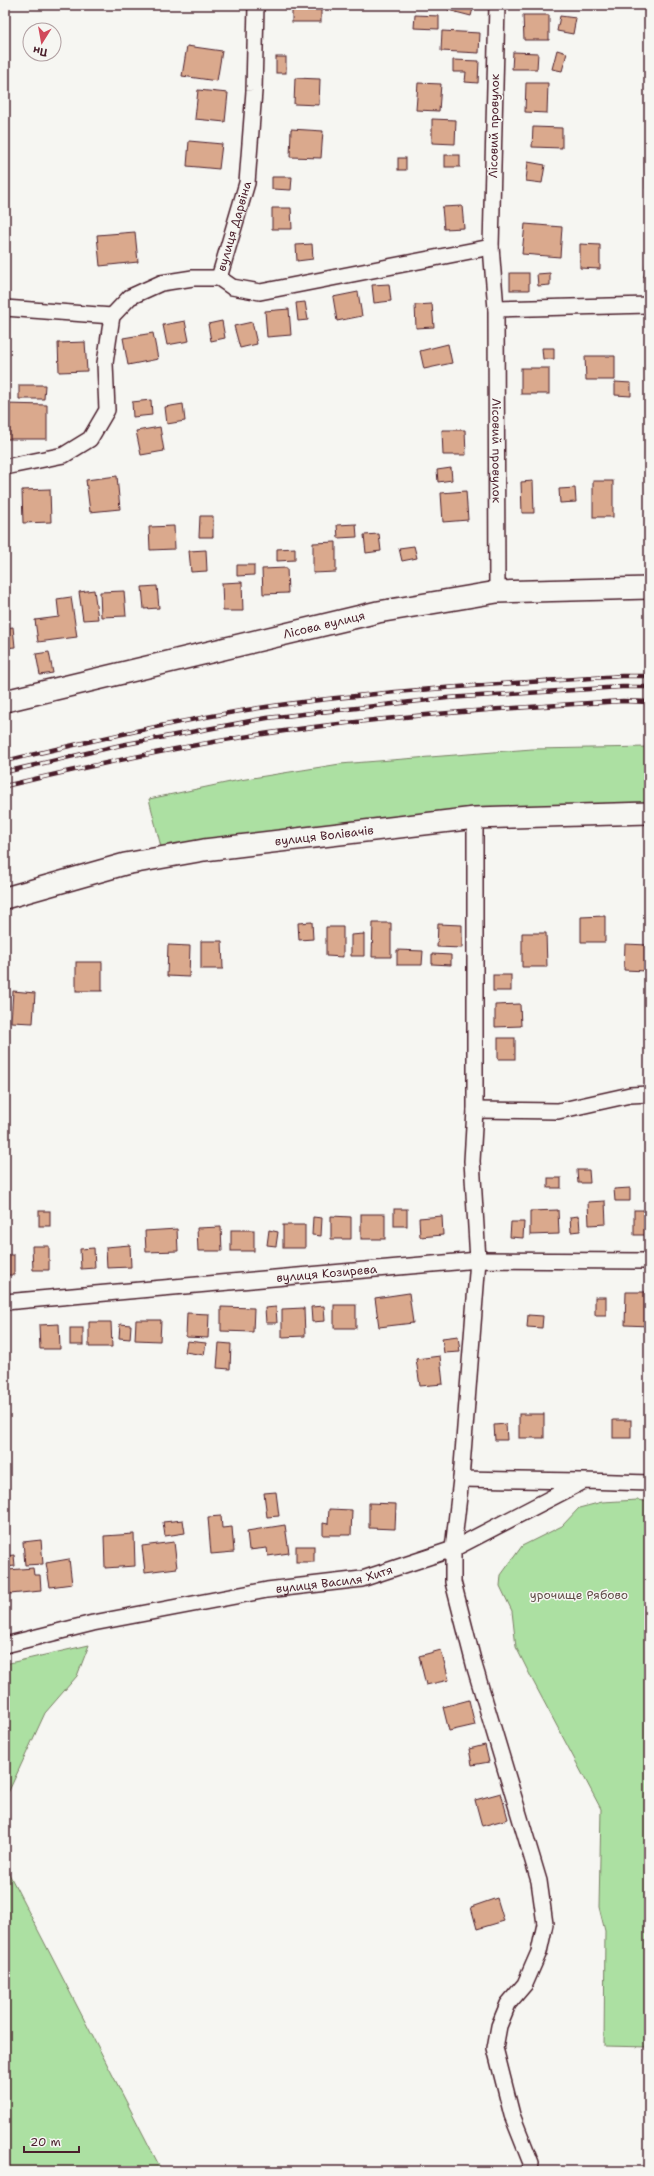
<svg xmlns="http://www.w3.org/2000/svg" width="654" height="2176" font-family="'Shantell Sans',sans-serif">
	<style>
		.green { fill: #ace0a2; stroke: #7b8066 }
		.building { fill: #daa98d; stroke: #4a1f2b }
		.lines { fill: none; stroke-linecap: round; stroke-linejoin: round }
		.street-casing { stroke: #4a1f2b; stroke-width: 18 }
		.secondary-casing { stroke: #4a1f2b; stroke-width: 24 }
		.street { stroke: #f6f6f2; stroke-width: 15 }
		.secondary { stroke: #f6f6f2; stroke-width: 21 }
		.rail-casing { stroke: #4a1f2b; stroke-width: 4.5 }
		.rail { stroke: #f6f6f2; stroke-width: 3; stroke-dasharray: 9; stroke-linecap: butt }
		.labels { text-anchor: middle; stroke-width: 3; stroke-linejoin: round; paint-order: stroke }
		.street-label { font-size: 12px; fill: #4a1f2b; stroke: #f6f6f2 }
		.park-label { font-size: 12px; fill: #624f49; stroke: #f6f6f2 }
	</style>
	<rect width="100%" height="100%" fill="#f6f6f2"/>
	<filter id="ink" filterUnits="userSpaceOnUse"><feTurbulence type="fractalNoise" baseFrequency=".025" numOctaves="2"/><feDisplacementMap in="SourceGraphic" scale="8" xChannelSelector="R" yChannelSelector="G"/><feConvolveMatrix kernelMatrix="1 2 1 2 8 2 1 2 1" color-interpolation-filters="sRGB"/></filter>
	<g filter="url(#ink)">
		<g class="green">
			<path d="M 649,747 L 649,808 L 162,851 L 149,799 L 240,780 L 340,764 L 532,749 Z"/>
			<path d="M 638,1500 L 649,1502 L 649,2047 L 604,2046 L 605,1931 L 599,1907 L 601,1809 L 533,1681 L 516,1647 L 512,1611 L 500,1586 L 501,1575 L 522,1546 L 562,1526 L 579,1508 L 602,1502 Z"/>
			<path d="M 89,1645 L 77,1676 L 45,1713 L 8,1793 L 6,1868 L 162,2171 L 5,2171 L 5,1664 Z"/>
		</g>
		<g class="building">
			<rect x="292" y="5" width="29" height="17"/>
			<path d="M 449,5 L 474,5 L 471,16 L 448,10 Z"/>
			<rect x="512" y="5" width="19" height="3"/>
			<path d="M 415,15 L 439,16 L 439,29 L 414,28 Z"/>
			<path d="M 523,15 L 549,15 L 549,40 L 524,40 Z"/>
			<path d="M 560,16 L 576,18 L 573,34 L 557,31 Z"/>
			<path d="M 442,31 L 480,33 L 479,53 L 441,51 Z"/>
			<path d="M 187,46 L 222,51 L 217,81 L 182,76 Z"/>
			<path d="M 557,50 L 567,53 L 562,71 L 552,69 Z"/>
			<path d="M 513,52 L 538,53 L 537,69 L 512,69 Z"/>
			<rect x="276" y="57" width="10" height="16"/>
			<path d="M 453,60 L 479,61 L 478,83 L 465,82 L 466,72 L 453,72 Z"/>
			<path d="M 295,78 L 320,79 L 319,105 L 294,104 Z"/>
			<path d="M 418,83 L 441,84 L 439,111 L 416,110 Z"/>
			<path d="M 526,83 L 548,83 L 547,113 L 525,112 Z"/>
			<path d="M 198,90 L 228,93 L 225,122 L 195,119 Z"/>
			<path d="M 432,119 L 456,120 L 455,144 L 432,143 Z"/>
			<path d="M 533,127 L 562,128 L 562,148 L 532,147 Z"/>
			<path d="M 291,129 L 323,131 L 321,158 L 290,157 Z"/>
			<path d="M 189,141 L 222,144 L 219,169 L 187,166 Z"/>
			<rect x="445" y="155" width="15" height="12"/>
			<rect x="398" y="158" width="8" height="12"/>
			<path d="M 649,161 L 649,189 L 646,189 L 645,162 Z"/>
			<path d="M 528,162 L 545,165 L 542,183 L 526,181 Z"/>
			<path d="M 272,177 L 292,177 L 291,190 L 272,189 Z"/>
			<path d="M 462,206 L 464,228 L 444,229 L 442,207 Z"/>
			<path d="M 272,208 L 291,208 L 292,229 L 272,229 Z"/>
			<path d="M 525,224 L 562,227 L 560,257 L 522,254 Z"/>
			<path d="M 135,232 L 138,262 L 100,266 L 97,235 Z"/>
			<path d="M 312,244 L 313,259 L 297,261 L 296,245 Z"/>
			<path d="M 580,244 L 600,245 L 600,269 L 580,268 Z"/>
			<path d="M 648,253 L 649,253 L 649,278 L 644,277 Z"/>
			<rect x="510" y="273" width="19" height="17"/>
			<path d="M 550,273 L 550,285 L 538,286 L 537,274 Z"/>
			<path d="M 389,284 L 391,301 L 374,303 L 372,285 Z"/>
			<path d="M 358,292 L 362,316 L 337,321 L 333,297 Z"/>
			<path d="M 305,302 L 308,320 L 298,321 L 296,303 Z"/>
			<path d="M 432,304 L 434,327 L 416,328 L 415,305 Z"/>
			<path d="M 289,309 L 291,335 L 267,337 L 265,311 Z"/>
			<path d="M 185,321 L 189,341 L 167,345 L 163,325 Z"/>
			<path d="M 222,321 L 225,338 L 211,341 L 208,324 Z"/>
			<path d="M 252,322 L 257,344 L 240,348 L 234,326 Z"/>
			<path d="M 153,333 L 158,359 L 128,365 L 123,338 Z"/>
			<path d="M 85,342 L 87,371 L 59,372 L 58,343 Z"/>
			<path d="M 448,344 L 452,363 L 424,369 L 420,351 Z"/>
			<path d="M 542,348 L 554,348 L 554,359 L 543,359 Z"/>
			<path d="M 585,356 L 615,356 L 615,380 L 586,380 Z"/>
			<rect x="521" y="368" width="28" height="26"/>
			<path d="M 615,382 L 631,383 L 631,396 L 615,395 Z"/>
			<path d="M 19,385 L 45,385 L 44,399 L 19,399 Z"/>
			<path d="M 151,400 L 152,415 L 133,417 L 132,402 Z"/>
			<path d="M 5,404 L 47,405 L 47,439 L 5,439 Z"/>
			<path d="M 183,404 L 185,421 L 167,424 L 165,407 Z"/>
			<path d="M 160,427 L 164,451 L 141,455 L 136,431 Z"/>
			<path d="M 442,430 L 465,430 L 466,455 L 443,455 Z"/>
			<path d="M 451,468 L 452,480 L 438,482 L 437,470 Z"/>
			<path d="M 117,476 L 120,509 L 90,512 L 86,480 Z"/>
			<path d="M 533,481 L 534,513 L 522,513 L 521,482 Z"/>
			<rect x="593" y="481" width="20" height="36"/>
			<path d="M 575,488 L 576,502 L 560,503 L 559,489 Z"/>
			<path d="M 50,489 L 51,522 L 23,523 L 22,490 Z"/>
			<path d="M 466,491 L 468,520 L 443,522 L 441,493 Z"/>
			<path d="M 200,516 L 213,516 L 213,537 L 199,537 Z"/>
			<path d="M 356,524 L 357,537 L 338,538 L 337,525 Z"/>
			<path d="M 174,526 L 175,549 L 150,550 L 149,527 Z"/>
			<path d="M 379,534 L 381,551 L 366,553 L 364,535 Z"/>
			<path d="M 336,542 L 336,572 L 313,573 L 313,543 Z"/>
			<path d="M 414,546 L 417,558 L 402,561 L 399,548 Z"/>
			<path d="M 295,548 L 295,560 L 277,561 L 277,549 Z"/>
			<path d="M 206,550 L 207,571 L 191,572 L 189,551 Z"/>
			<path d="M 237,565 L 254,565 L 254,575 L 237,576 Z"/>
			<path d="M 287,568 L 288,593 L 263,594 L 262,569 Z"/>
			<path d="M 242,582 L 243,611 L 223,611 L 222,583 Z"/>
			<path d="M 157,586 L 159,608 L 144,609 L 142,587 Z"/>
			<path d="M 94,590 L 98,619 L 83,620 L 79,592 Z"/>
			<path d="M 124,591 L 126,616 L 101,617 L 100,592 Z"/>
			<path d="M 71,597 L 77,637 L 38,642 L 35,620 L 59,617 L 57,599 Z"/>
			<path d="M 13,627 L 15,647 L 5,648 L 5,628 Z"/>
			<path d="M 49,652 L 53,673 L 40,675 L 36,654 Z"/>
			<path d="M 605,916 L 605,942 L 581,942 L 581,917 Z"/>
			<path d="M 312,922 L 313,939 L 299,940 L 298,923 Z"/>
			<path d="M 373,923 L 391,923 L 391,957 L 372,957 Z"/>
			<path d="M 438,924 L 462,925 L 462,948 L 437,947 Z"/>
			<path d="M 326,927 L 343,927 L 343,957 L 326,956 Z"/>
			<path d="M 522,933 L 546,933 L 547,967 L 522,967 Z"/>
			<path d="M 364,934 L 364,956 L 351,956 L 351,935 Z"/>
			<path d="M 201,941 L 222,941 L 223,969 L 201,969 Z"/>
			<path d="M 625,944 L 648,945 L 647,971 L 624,970 Z"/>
			<path d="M 168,945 L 190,946 L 189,977 L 167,976 Z"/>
			<path d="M 397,950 L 423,951 L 422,965 L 397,965 Z"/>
			<path d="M 432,954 L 451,955 L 451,965 L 432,964 Z"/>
			<rect x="76" y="962" width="26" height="29"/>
			<rect x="493" y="975" width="18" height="16"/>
			<path d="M 13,991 L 35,993 L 33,1023 L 11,1022 Z"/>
			<path d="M 520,1004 L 521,1026 L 495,1027 L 495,1005 Z"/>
			<rect x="498" y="1038" width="17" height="21"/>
			<path d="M 577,1170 L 589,1170 L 590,1183 L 578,1183 Z"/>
			<rect x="548" y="1178" width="13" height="10"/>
			<path d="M 630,1188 L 630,1201 L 615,1201 L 614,1189 Z"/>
			<path d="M 605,1201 L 606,1224 L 589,1225 L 588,1202 Z"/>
			<rect x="394" y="1209" width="13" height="17"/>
			<path d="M 558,1210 L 559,1234 L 530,1235 L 530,1211 Z"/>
			<rect x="634" y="1210" width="15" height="25"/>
			<rect x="39" y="1211" width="11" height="15"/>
			<rect x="361" y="1214" width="24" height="25"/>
			<path d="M 331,1216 L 351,1217 L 351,1239 L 331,1239 Z"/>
			<path d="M 442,1216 L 443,1235 L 420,1237 L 419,1218 Z"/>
			<path d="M 579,1216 L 580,1231 L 571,1232 L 570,1217 Z"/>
			<path d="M 313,1217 L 322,1218 L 321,1236 L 312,1235 Z"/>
			<path d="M 511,1222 L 524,1222 L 523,1238 L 510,1237 Z"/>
			<rect x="283" y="1225" width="22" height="23"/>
			<path d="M 221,1227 L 222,1251 L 198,1251 L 197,1228 Z"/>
			<path d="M 177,1229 L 178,1251 L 146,1252 L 145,1231 Z"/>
			<rect x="231" y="1230" width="23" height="21"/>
			<path d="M 269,1230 L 278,1232 L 276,1246 L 267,1245 Z"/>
			<path d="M 130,1245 L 131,1267 L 107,1268 L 106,1247 Z"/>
			<path d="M 32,1246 L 49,1246 L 49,1270 L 33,1270 Z"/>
			<path d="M 94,1248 L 95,1268 L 81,1269 L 80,1249 Z"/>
			<rect x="5" y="1255" width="9" height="20"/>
			<path d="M 626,1292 L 649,1292 L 649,1326 L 625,1325 Z"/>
			<path d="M 409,1293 L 413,1323 L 379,1327 L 375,1298 Z"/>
			<rect x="595" y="1297" width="11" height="18"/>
			<rect x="334" y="1305" width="22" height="23"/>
			<path d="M 324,1306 L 325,1321 L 312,1322 L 311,1307 Z"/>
			<path d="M 221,1307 L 254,1308 L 253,1332 L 221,1331 Z"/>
			<path d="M 276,1307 L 277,1323 L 266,1323 L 265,1308 Z"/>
			<path d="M 304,1308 L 305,1336 L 282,1337 L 282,1309 Z"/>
			<path d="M 187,1313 L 209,1314 L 208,1338 L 186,1337 Z"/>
			<path d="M 528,1315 L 543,1316 L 542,1328 L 527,1327 Z"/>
			<path d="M 136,1320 L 161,1320 L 160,1341 L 135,1340 Z"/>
			<path d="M 89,1322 L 111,1322 L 112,1347 L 89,1347 Z"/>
			<path d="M 59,1324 L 60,1349 L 40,1349 L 39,1325 Z"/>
			<path d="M 120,1324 L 131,1325 L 130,1339 L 119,1338 Z"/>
			<rect x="70" y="1328" width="13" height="17"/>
			<path d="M 458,1336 L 460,1352 L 444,1353 L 442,1338 Z"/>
			<path d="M 187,1341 L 206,1343 L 204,1355 L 185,1352 Z"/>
			<path d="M 219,1343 L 231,1344 L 230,1369 L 217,1368 Z"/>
			<path d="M 440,1356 L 443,1384 L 420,1386 L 416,1359 Z"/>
			<rect x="519" y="1414" width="25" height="24"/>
			<rect x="613" y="1420" width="18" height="18"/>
			<path d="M 506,1424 L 507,1440 L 495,1440 L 494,1425 Z"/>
			<path d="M 276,1492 L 279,1516 L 267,1517 L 264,1493 Z"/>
			<path d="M 369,1503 L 396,1504 L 395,1529 L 369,1528 Z"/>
			<path d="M 329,1509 L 352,1510 L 351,1535 L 323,1535 L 323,1523 L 328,1524 Z"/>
			<path d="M 221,1516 L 222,1528 L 232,1527 L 234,1552 L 211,1554 L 208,1517 Z"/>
			<path d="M 183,1520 L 185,1533 L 165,1536 L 163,1522 Z"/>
			<path d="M 285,1525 L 289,1553 L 268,1556 L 267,1548 L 249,1550 L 247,1531 Z"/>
			<path d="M 134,1534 L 135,1566 L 105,1568 L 104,1536 Z"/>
			<path d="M 41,1540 L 43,1564 L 25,1565 L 23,1542 Z"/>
			<path d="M 174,1542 L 177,1568 L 145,1572 L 142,1546 Z"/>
			<rect x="296" y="1546" width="18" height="16"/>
			<path d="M 14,1555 L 15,1566 L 6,1567 L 5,1556 Z"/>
			<path d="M 69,1559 L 72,1584 L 50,1587 L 46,1563 Z"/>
			<path d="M 33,1568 L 34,1575 L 40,1575 L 41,1591 L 10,1594 L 8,1570 Z"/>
			<path d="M 441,1650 L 449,1680 L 426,1685 L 419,1656 Z"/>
			<path d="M 469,1700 L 475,1725 L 449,1731 L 443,1707 Z"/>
			<path d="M 485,1745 L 489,1762 L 472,1765 L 469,1749 Z"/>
			<path d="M 501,1793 L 508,1819 L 482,1826 L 475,1800 Z"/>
			<path d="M 497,1898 L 504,1921 L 477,1929 L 471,1907 Z"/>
		</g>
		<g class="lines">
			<g class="street-casing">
				<g id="street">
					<path id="s1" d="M 497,5 L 491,247 L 496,309 L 497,592"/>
					<path d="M 219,278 L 232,287 L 260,292 L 491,247"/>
					<path id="s2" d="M 219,278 L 247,183 L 254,91 L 256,5"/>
					<path d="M 5,308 L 112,316"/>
					<path d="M 496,309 L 649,305"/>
					<path d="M 5,467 L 64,455 L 90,439 L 107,410 L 105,363 L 112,316 L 130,297 L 161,283 L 193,278 L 219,278"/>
					<path d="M 475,818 L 475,1110 L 472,1161 L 478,1260 L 461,1479 L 453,1549 L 453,1582 L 475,1668 L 539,1881 L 545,1924 L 539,1952 L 525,1984 L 508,2004 L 499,2026 L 495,2048 L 512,2115 L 531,2163 L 530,2171"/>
					<path d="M 475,1110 L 558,1111 L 630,1095 L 649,1094"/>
					<path id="s3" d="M 5,1302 L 478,1260 L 649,1261"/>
					<path d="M 461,1479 L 581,1481"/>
					<path id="s4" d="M 5,1645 L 93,1623 L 267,1590 L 362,1579 L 453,1549 L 584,1481 L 649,1483"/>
				</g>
			</g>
			<g class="secondary-casing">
				<g id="secondary">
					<path id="s5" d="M 5,701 L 378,612 L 497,592 L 649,588"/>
					<path id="s6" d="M 5,898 L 125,864 L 204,850 L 475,818 L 649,813"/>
				</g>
			</g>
			<use href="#street" class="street"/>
			<use href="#secondary" class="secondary"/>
			<g class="rail-casing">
				<g id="rail">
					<path d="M 5,761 C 91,741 178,720 266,707 C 384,690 503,684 622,676 L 649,676"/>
					<path d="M 5,772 L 121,745 L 267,718 L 447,698 L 622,687 L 649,687"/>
					<path d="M 5,786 C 93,765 180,746 270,733 C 387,716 505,708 623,701 L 649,702"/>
				</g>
			</g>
			<use href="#rail" class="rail"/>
		</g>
	</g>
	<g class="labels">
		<g class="street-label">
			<text transform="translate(494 126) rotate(-89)" y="4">Лісовий провулок</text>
			<text dy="4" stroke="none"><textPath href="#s2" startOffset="54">вулиця Дарвіна</textPath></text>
			<text dy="4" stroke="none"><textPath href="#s1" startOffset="446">Лісовий провулок</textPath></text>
			<text dy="4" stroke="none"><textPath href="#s5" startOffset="328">Лісова вулиця</textPath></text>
			<text dy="4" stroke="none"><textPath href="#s6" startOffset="326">вулиця Волівачів</textPath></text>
			<text dy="4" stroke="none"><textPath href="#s3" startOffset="323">вулиця Козирева</textPath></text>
			<text dy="4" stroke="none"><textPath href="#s4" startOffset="336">вулиця Василя Хитя</textPath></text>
		</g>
		<g class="park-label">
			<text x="579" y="1599">урочище Рябово</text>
		</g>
	</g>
	<rect width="654" height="2176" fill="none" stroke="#f6f6f2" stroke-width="20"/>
	<rect x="10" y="10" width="634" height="2156" fill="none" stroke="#4a1f2b" stroke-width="1.5" filter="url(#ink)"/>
	<g transform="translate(42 42) rotate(191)"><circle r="19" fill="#f6f6f2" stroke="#b1a0a2"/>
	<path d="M0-3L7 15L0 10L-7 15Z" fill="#d1495b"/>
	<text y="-6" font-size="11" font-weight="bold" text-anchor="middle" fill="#4a1f2b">Пн</text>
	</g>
	<path d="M24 2146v6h55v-6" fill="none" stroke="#4a1f2b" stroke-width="2"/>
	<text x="30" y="2146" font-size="12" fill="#4a1f2b" stroke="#f6f6f2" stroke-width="3" paint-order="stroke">20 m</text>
</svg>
